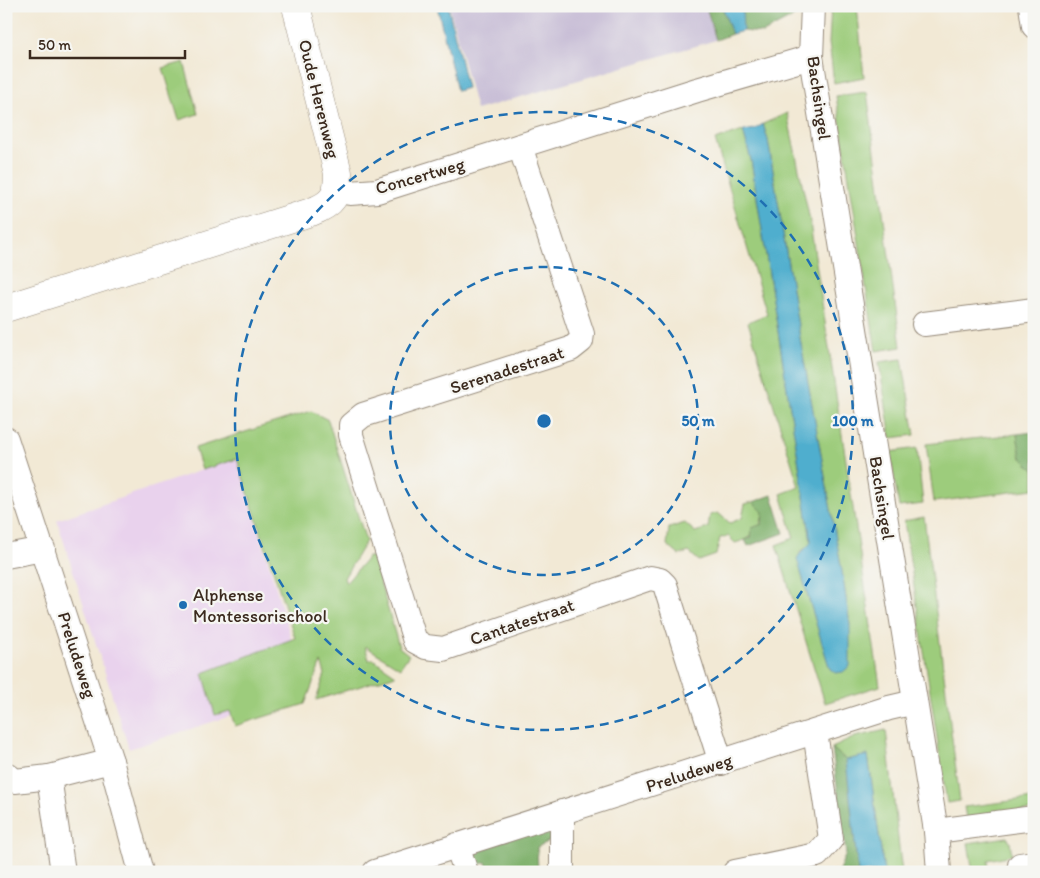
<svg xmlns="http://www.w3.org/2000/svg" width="1040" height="878" font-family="Itim,sans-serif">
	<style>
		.built { fill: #e9d2ed }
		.industrial { fill: #c9bfd7 }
		.green { fill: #9dcc7b; stroke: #6c7b4c }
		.forest { fill: #7eb06b; stroke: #5c6d44 }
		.water { fill: #4faece; stroke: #456c76 }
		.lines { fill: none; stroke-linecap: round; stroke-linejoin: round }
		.minor-casing { stroke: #968a7a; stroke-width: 26 }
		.tertiary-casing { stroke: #968a7a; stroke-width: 29 }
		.minor { stroke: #fff; stroke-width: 24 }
		.tertiary { stroke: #fff; stroke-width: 28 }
		.ring { fill: none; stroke: #1f6fb2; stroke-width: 2.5; stroke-dasharray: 9 6 }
		.poi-dot { fill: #1f6fb2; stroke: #f6f6f2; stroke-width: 2 }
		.labels { text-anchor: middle; stroke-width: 4.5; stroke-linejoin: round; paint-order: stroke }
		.street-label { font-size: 18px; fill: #3b2a1e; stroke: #f6f6f2 }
		.poi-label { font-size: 18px; fill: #3b2a1e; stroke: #f6f6f2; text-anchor: start }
		.centre { fill: #1f6fb2; stroke: #f6f6f2; stroke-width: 2.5 }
		.ring-label { font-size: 15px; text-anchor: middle; font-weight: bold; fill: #1f6fb2; stroke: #f6f6f2; stroke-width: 4.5; stroke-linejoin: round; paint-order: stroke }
	</style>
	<rect width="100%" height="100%" fill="#f6f6f2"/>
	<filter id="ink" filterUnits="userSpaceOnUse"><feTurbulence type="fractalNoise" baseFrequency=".02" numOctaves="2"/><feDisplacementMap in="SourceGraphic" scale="10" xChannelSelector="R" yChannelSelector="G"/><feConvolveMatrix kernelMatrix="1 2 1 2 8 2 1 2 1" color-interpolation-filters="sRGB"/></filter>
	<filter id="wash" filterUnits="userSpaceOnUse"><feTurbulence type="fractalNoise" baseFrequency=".0096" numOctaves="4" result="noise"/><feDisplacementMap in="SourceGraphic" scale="20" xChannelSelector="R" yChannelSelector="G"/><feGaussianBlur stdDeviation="1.12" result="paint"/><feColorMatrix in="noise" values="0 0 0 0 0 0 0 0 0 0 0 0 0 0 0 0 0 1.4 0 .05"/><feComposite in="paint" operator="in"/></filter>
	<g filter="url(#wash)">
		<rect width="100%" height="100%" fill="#f2e9d5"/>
		<path class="built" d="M 237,458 L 307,691 L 129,749 L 57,520 Z"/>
		<path class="industrial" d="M 449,6 L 706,6 L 716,40 L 476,110 Z"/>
		<g class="green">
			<path d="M 831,6 L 857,6 L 864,77 L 834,83 L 829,43 Z"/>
			<path d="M 184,62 L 198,114 L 179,120 L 163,68 Z"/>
			<path d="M 867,92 L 901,347 L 876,351 L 836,96 Z"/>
			<path d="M 787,113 L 809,216 L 880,686 L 825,703 L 776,545 L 794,538 L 781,494 L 799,487 L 748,322 L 767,314 L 715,140 L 743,131 L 751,160 L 811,541 L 810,545 L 800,552 L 801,573 L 830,669 L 850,625 L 842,571 L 800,338 L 768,140 L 763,124 Z"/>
			<path d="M 902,359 L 915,435 L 891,438 L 879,362 Z"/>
			<path d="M 311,411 L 328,420 L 366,541 L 344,578 L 346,583 L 368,557 L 373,557 L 399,647 L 409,655 L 400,668 L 365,646 L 369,660 L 373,659 L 396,675 L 316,700 L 325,674 L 321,662 L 305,704 L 235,726 L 230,711 L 215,715 L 203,673 L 295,638 L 237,459 L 202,470 L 195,448 Z"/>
			<path d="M 1017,434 L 1021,457 L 1034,470 L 1034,489 L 934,502 L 926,444 Z"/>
			<path d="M 917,448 L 923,504 L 899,507 L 890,452 Z"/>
			<path d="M 753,502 L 763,511 C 761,531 754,538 735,543 L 728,536 L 720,538 L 716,555 L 699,561 L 689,552 L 679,555 L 667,545 L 669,528 L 685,523 L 695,532 L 708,528 L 710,515 L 718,513 L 730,523 L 742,518 L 745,504 Z"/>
			<path d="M 924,517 L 960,801 L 947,803 L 904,521 Z"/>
			<path d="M 886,730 L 900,856 L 902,872 L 884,872 L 868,755 L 846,760 L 832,748 L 855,737 Z"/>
			<path d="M 1034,798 L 1034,810 L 966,818 L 964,807 Z"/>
			<path d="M 1007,837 L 1010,842 L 1012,855 L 988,860 L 989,872 L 973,872 L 968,843 Z"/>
		</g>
		<g class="forest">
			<path d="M 706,6 L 722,6 L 732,34 L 716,40 Z"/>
			<path d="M 741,6 L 804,6 L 803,12 L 763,33 L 743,31 Z"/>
			<path d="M 1034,432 L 1034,470 L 1021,457 L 1017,434 Z"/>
			<path d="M 772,495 L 784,533 L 748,546 L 745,540 L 751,538 L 752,528 L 762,524 L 763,512 L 753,502 Z"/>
			<path d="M 832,748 L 846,760 L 858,872 L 838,872 L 846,854 Z"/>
			<path d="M 549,826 L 550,841 L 537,847 L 538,872 L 489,872 L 486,862 L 474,866 L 468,851 Z"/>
		</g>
		<g class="water">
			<path d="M 437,6 L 448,6 L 467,88 L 457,91 Z"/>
			<path d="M 722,6 L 742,6 L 743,31 L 732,34 Z"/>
			<path d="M 763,124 L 768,140 L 800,338 L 842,571 L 850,625 L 850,666 L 843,672 L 835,673 L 830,669 L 827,660 L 797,559 C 800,551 809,548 811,541 L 751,160 L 743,131 L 755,129 Z"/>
			<path d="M 868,755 L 884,872 L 858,872 L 846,760 Z"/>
		</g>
	</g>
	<g filter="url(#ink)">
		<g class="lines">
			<g class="minor-casing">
				<g id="minor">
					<path d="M 813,6 L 811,57 L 936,831 L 939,872"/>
					<path d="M 1031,6 L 1034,26"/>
					<path d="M 520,146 L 582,334 L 581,341 L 571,349 L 363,415 L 351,425 L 351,435 L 415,641 L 426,647 L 443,649 L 650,578 L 660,580 L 665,585 L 721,763"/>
					<path d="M 337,191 L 350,193 L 377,191 L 697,90 L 811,57"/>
					<path d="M 924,324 L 1034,310"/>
					<path d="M 6,439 L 111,761 L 141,872"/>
					<path d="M 6,556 L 43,549"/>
					<path d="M 6,774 L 15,781 L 49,777 L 111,761"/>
					<path d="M 49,777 L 63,872"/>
					<path d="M 936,831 L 1034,818"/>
					<path d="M 457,845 L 466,872"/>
					<path d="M 375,872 L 889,708 L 915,702"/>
					<path d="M 562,872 L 562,812"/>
					<path d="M 735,872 L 817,855 L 831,839 L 815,732"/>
					<path d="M 1021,872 L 1020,865 L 1034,863"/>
				</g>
			</g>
			<g class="tertiary-casing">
				<path id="tertiary" d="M 6,308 L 311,212 C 333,204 338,196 338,173 L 296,6"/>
			</g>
			<use href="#minor" class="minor"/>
			<use href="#tertiary" class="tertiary"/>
		</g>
	</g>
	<g class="ring">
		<circle cx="544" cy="421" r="154"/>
		<circle cx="544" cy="421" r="309"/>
	</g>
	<circle class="poi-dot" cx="183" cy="605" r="5"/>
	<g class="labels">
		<g class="street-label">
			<text transform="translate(819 98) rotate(82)" y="6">Bachsingel</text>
			<text transform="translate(319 99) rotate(76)" y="6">Oude Herenweg</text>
			<text transform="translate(420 176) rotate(-16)" y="6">Concertweg</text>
			<text transform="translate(507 370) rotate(-18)" y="6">Serenadestraat</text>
			<text transform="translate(882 498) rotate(81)" y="6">Bachsingel</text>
			<text transform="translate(522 622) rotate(-19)" y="6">Cantatestraat</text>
			<text transform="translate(77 655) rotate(72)" y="6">Preludeweg</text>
			<text transform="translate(689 773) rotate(-18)" y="6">Preludeweg</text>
		</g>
		<g class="poi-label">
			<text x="193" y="601">Alphense<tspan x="193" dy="21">Montessorischool</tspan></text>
		</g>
	</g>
	<circle cx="544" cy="421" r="8" class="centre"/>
	<g class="ring-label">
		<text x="698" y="426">50 m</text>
		<text x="853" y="426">100 m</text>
	</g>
	<rect width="1040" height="878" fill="none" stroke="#f6f6f2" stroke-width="25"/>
	<path d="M30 50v8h155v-8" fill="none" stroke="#3b2a1e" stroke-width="2.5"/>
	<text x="38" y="50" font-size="15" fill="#3b2a1e" stroke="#f6f6f2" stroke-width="4" paint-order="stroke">50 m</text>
</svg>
